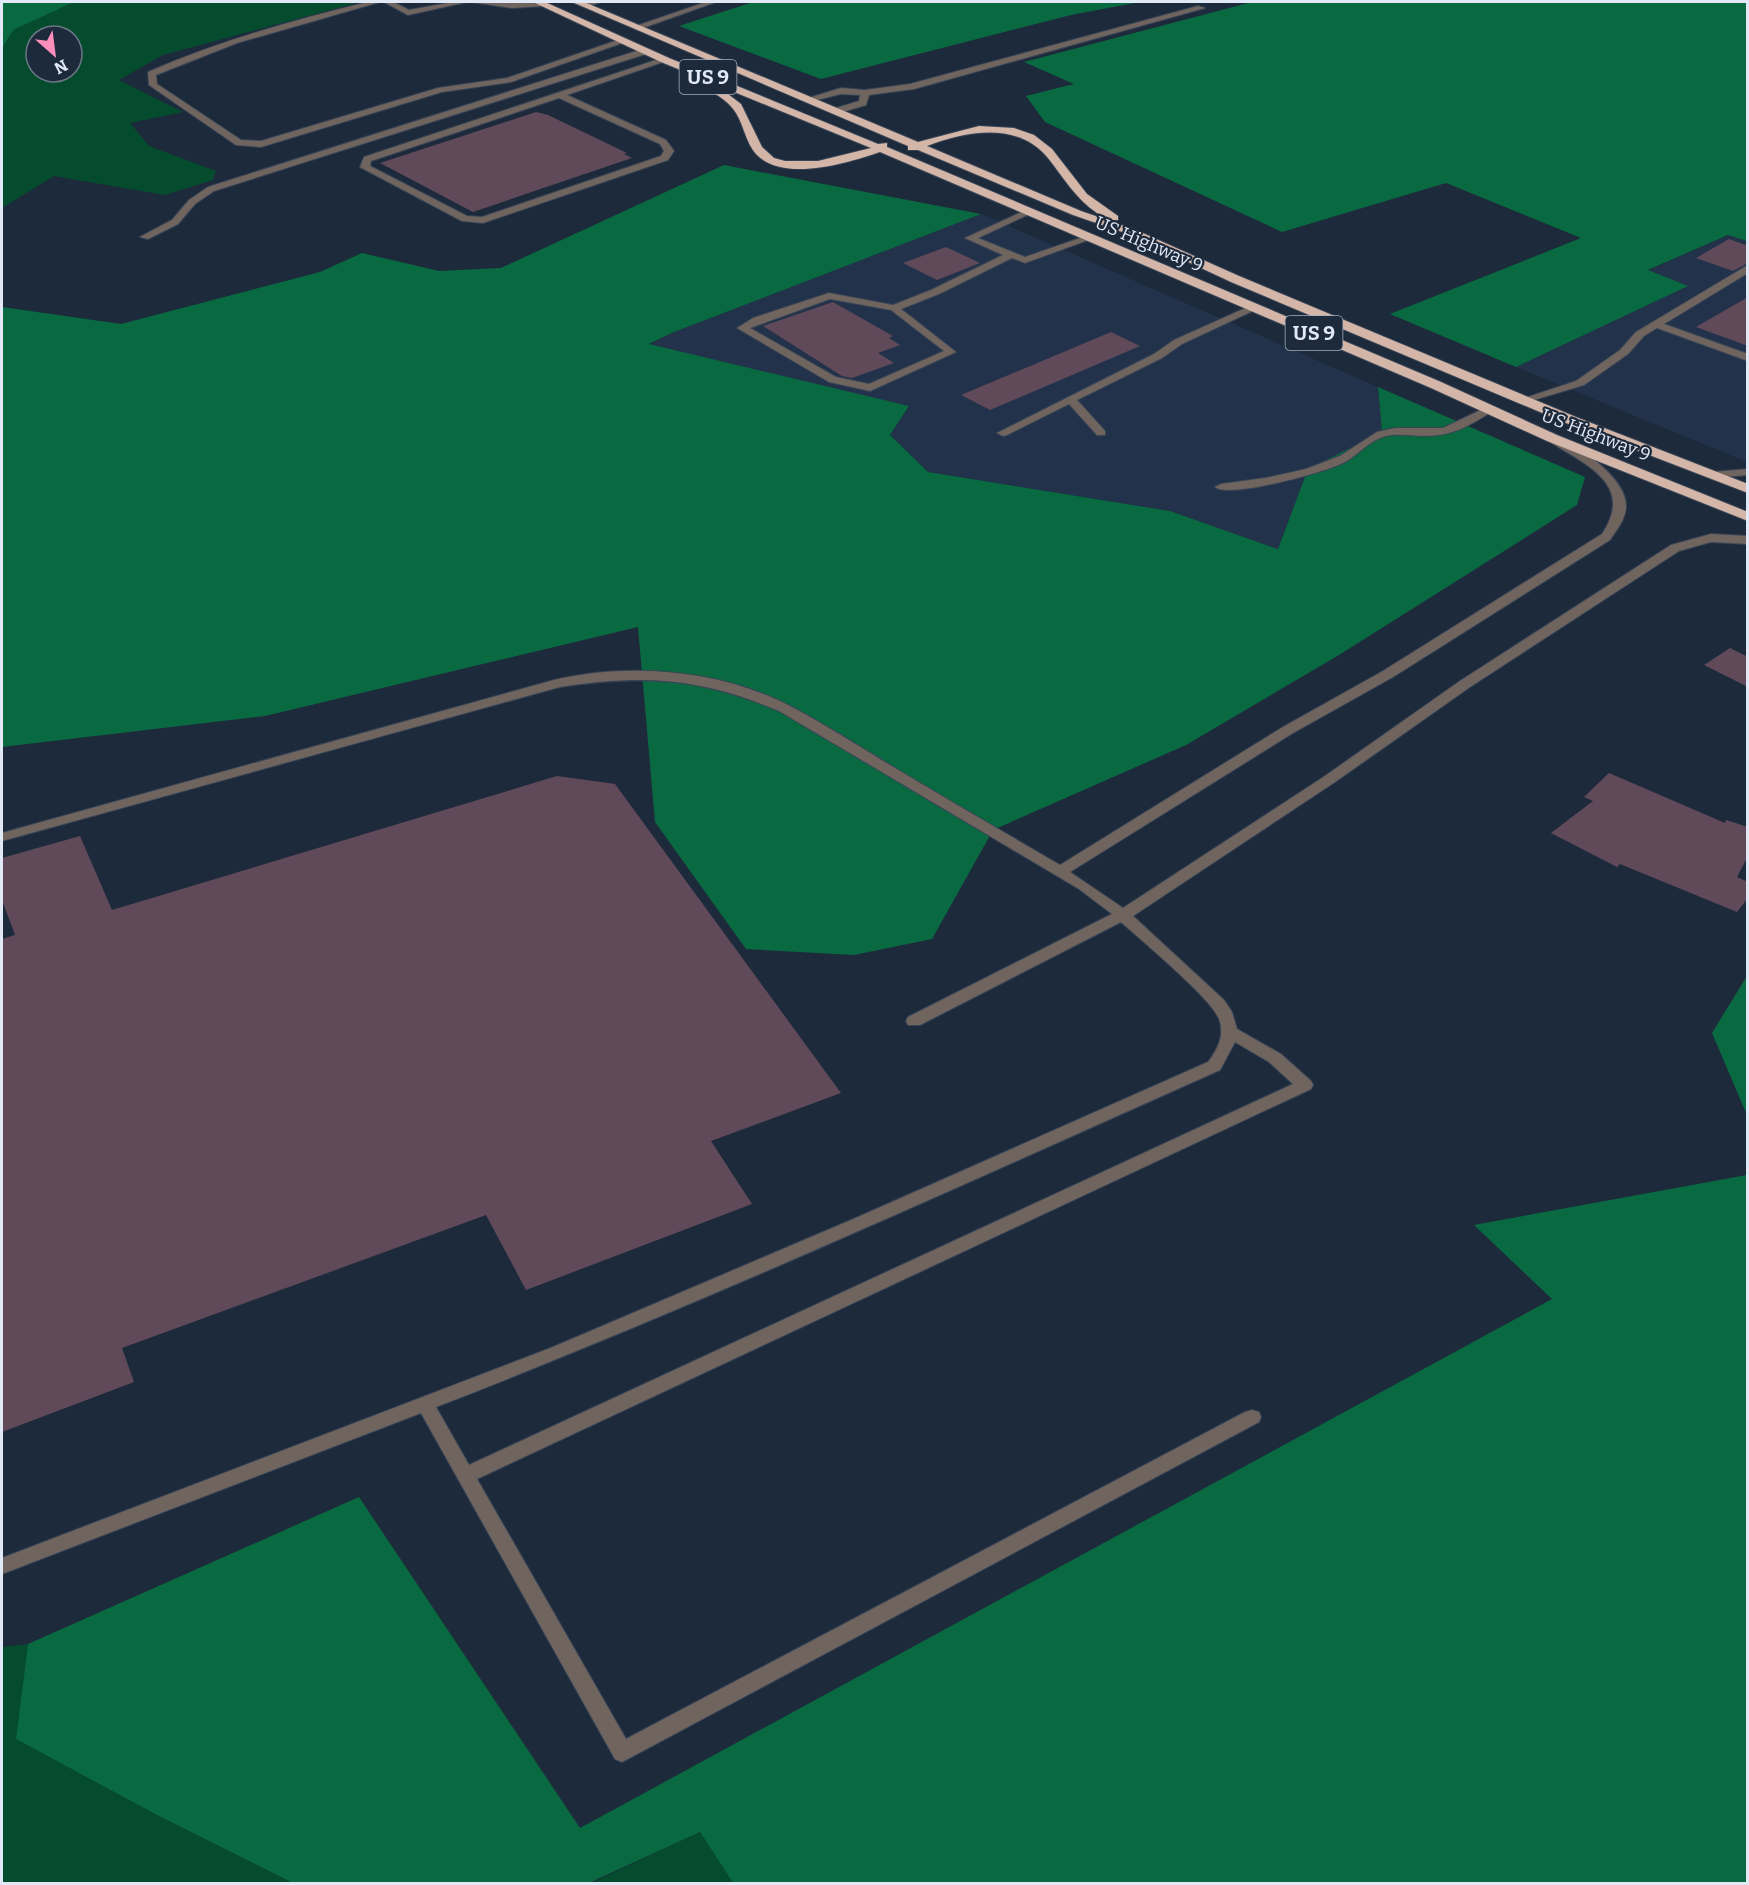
<svg xmlns="http://www.w3.org/2000/svg" width="1749" height="1885" font-family="Bitter,serif">
	<style>
		.built { fill: #22324b }
		.green { fill: #054c2e; fill-rule: evenodd }
		.forest { fill: #096a41 }
		.building { fill: #604a5a }
		.lines { fill: none; stroke-linecap: round; stroke-linejoin: round }
		.minor-casing { stroke: #384556; stroke-width: 2 }
		.highway-casing { stroke: #384556; stroke-width: 2 }
		.minor { fill: #70645f; fill-rule: evenodd }
		.highway { fill: #d4b6a9; fill-rule: evenodd }
		.labels { text-anchor: middle; stroke-width: 4.5; stroke-linejoin: round; paint-order: stroke }
		.far-street-label { font-size: 18px; fill: #e0e9f5; stroke: #1d2a3c }
		.shield { fill: #1d2a3c; stroke: #a6b0be; stroke-width: 1.5 }
		.shield-label { font-size: 20px; font-weight: bold; fill: #e0e9f5 }
	</style>
	<rect width="100%" height="100%" fill="#1d2a3c"/>
	<g class="built">
		<path d="M 981,214 L 1378,387 L 1382,432 L 1308,469 L 1278,549 L 1170,511 L 928,472 L 890,435 L 909,407 L 649,345 L 674,332 Z"/>
		<path d="M 1729,235 L 1747,241 L 1747,462 L 1516,367 L 1688,286 L 1647,271 Z"/>
	</g>
	<g class="green">
		<path d="M 74,2 L 360,2 L 163,55 L 119,80 L 183,112 L 130,123 L 149,146 L 216,171 L 213,180 L 165,195 L 54,176 L 2,208 L 2,48 L 12,30 ZM 36,36 L 72,36 L 72,72 L 36,72 Z"/>
		<path d="M 28,1644 L 16,1739 L 155,1814 L 293,1883 L 2,1883 L 2,1647 Z"/>
		<path d="M 700,1832 L 734,1883 L 589,1884 Z"/>
	</g>
	<g class="forest">
		<path d="M 2,2 L 74,2 L 13,30 L 2,48 Z"/>
		<path d="M 753,2 L 1140,2 L 1071,15 L 821,79 L 679,26 Z"/>
		<path d="M 1252,2 L 1747,2 L 1747,241 L 1728,235 L 1648,270 L 1688,286 L 1516,367 L 1390,314 L 1581,238 L 1446,183 L 1282,232 L 1045,122 L 1026,96 L 1074,84 L 1024,62 Z"/>
		<path d="M 724,165 L 981,214 L 674,332 L 649,344 L 909,406 L 890,435 L 928,472 L 1170,511 L 1278,549 L 1308,469 L 1382,432 L 1378,387 L 1585,477 L 1577,505 L 1339,655 L 1186,745 L 993,830 L 932,939 L 854,955 L 746,949 L 655,822 L 638,627 L 265,716 L 2,747 L 2,307 L 121,324 L 320,272 L 362,253 L 439,271 L 501,268 Z"/>
		<path d="M 1747,976 L 1747,1115 L 1712,1033 Z"/>
		<path d="M 1747,1175 L 1747,1883 L 734,1884 L 700,1832 L 589,1883 L 293,1883 L 155,1814 L 16,1739 L 28,1644 L 359,1497 L 580,1828 L 1552,1299 L 1474,1225 Z"/>
	</g>
	<g class="building">
		<path d="M 536,112 L 548,115 L 627,153 L 624,154 L 632,158 L 473,212 L 380,163 Z"/>
		<path d="M 1729,239 L 1748,246 L 1748,263 L 1733,271 L 1696,258 Z"/>
		<path d="M 946,247 L 980,263 L 937,280 L 903,263 Z"/>
		<path d="M 1748,297 L 1748,346 L 1696,327 Z"/>
		<path d="M 833,302 L 893,336 L 889,338 L 900,345 L 878,353 L 894,363 L 852,378 L 842,376 L 763,326 Z"/>
		<path d="M 1111,332 L 1140,346 L 990,410 L 961,395 Z"/>
		<path d="M 1730,648 L 1748,657 L 1748,687 L 1704,665 Z"/>
		<path d="M 1609,773 L 1725,823 L 1726,820 L 1748,827 L 1748,856 L 1737,877 L 1748,882 L 1748,898 L 1737,912 L 1620,864 L 1617,867 L 1551,833 L 1593,801 L 1584,797 Z"/>
		<path d="M 557,776 L 615,784 L 841,1093 L 711,1141 L 752,1204 L 526,1290 L 486,1215 L 122,1348 L 134,1382 L 2,1432 L 2,939 L 15,935 L 2,900 L 2,858 L 80,836 L 112,910 Z"/>
	</g>
	<g class="lines">
		<g class="minor-casing">
			<g id="minor">
				<path d="M 368,2 L 380,2 L 237,43 L 156,75 L 157,84 L 241,140 L 261,141 L 438,88 L 507,78 L 621,39 L 628,41 L 511,82 L 442,92 L 261,147 L 236,145 L 149,85 L 148,72 C 219,41 293,20 368,2 Z"/>
				<path d="M 384,2 L 393,2 L 409,10 L 453,2 L 467,2 L 408,15 Z"/>
				<path d="M 471,2 L 544,2 L 548,4 L 544,6 L 512,8 Z"/>
				<path d="M 589,2 L 601,2 L 585,7 L 581,5 Z"/>
				<path d="M 706,2 L 716,2 L 640,29 L 633,27 Z"/>
				<path d="M 1198,6 L 1205,8 L 914,89 L 869,95 L 866,105 L 836,114 L 833,113 L 833,109 L 859,101 L 860,95 L 841,94 L 809,102 L 805,99 L 841,88 L 865,90 L 910,84 Z"/>
				<path d="M 646,48 L 650,51 L 649,53 L 214,191 L 195,204 L 178,224 L 148,239 L 140,237 L 172,220 L 189,200 L 208,187 Z"/>
				<path d="M 662,58 L 669,60 L 567,95 L 666,140 L 674,151 L 668,160 L 483,223 L 462,221 L 360,167 L 364,157 ZM 559,98 L 660,144 L 664,151 L 661,156 L 482,217 L 467,216 L 370,166 L 371,161 Z"/>
				<path d="M 1026,210 L 1034,212 L 978,238 L 1025,257 L 1086,236 L 1094,238 L 1025,263 L 1012,258 L 939,294 L 901,309 L 956,352 L 870,391 L 829,382 L 737,328 L 753,318 L 829,293 L 893,305 L 931,290 L 1003,255 L 965,238 ZM 830,299 L 891,310 L 944,351 L 869,384 L 836,377 L 750,328 Z"/>
				<path d="M 1748,265 L 1748,273 L 1664,324 L 1748,354 L 1748,361 L 1657,328 L 1644,336 L 1628,354 L 1584,385 L 1524,403 L 1519,400 L 1576,381 L 1620,350 L 1636,332 Z"/>
				<path d="M 1250,306 L 1259,308 L 1182,344 L 1162,358 L 1077,400 L 1105,431 L 1105,435 L 1097,435 L 1069,404 L 1007,435 L 1003,436 L 997,433 L 1154,354 L 1174,340 Z"/>
				<path d="M 1487,407 L 1491,408 L 1491,412 C 1471,425 1452,436 1427,436 C 1414,436 1399,433 1386,436 C 1369,440 1359,455 1343,463 C 1325,472 1229,499 1215,487 L 1221,484 L 1265,478 L 1306,469 L 1340,456 L 1377,432 L 1395,428 L 1443,428 Z"/>
				<path d="M 1554,437 C 1577,443 1627,479 1626,506 C 1626,519 1617,529 1610,540 L 1393,677 L 1293,733 L 1070,872 L 1123,908 L 1325,776 L 1460,681 L 1671,545 L 1711,534 L 1748,536 L 1748,544 L 1711,542 L 1679,551 L 1470,687 L 1335,782 L 1133,916 L 1224,1000 L 1232,1012 L 1237,1029 L 1281,1054 L 1311,1081 L 1313,1085 L 1311,1089 L 477,1479 L 626,1739 L 1245,1412 L 1252,1410 L 1259,1412 L 1261,1417 L 1259,1422 L 622,1762 L 615,1759 L 421,1413 L 2,1574 L 2,1558 L 553,1347 L 858,1217 L 1208,1062 C 1218,1049 1225,1035 1219,1019 C 1213,1000 1140,939 1121,922 L 920,1025 L 908,1025 L 906,1021 L 908,1017 L 1112,914 L 1079,889 L 779,711 C 701,678 644,674 560,687 L 2,841 L 2,833 L 554,680 C 630,662 721,670 790,706 C 826,725 860,747 895,768 C 950,801 1005,833 1060,865 L 1283,727 L 1383,671 L 1602,534 C 1635,485 1587,465 1550,442 L 1548,440 ZM 1235,1042 L 1269,1062 L 1293,1084 L 469,1465 L 436,1407 C 702,1304 960,1186 1220,1070 Z"/>
				<path d="M 1748,469 L 1748,475 L 1712,478 L 1706,475 L 1712,472 Z"/>
			</g>
		</g>
		<g class="highway-casing">
			<g id="highway">
				<path d="M 533,2 L 545,2 L 669,58 L 878,144 L 887,143 L 887,147 L 1441,382 L 1557,435 L 1748,512 L 1748,521 L 1547,441 L 1431,388 L 880,152 C 848,163 783,183 756,154 C 746,143 744,126 736,113 C 729,101 715,94 704,86 L 704,82 L 712,82 L 741,104 L 762,147 L 774,158 L 785,161 L 818,161 L 871,148 L 661,62 Z"/>
				<path d="M 572,2 L 584,2 L 918,142 L 979,126 L 1014,128 L 1034,135 L 1052,149 L 1087,194 L 1118,216 L 1118,220 C 1110,222 1104,217 1097,213 C 1075,198 1064,178 1048,158 C 1018,121 966,131 927,146 L 1081,211 L 1136,230 L 1239,276 L 1576,417 L 1748,484 L 1748,493 L 1566,423 L 1231,282 L 1128,234 L 1073,215 L 918,150 L 908,150 L 908,146 Z"/>
			</g>
		</g>
		<use href="#minor" class="minor"/>
		<use href="#highway" class="highway"/>
	</g>
	<g class="labels">
		<g class="far-street-label">
			<text transform="translate(1149 244) rotate(23)" y="6">US Highway 9</text>
			<text transform="translate(1596 435) rotate(21)" y="6">US Highway 9</text>
		</g>
		<g class="shield">
			<rect x="679.5" y="60" width="57" height="34" rx="4.5"/>
			<rect x="1285.5" y="316" width="57" height="34" rx="4.5"/>
		</g>
		<g class="shield-label">
			<text x="708" y="84">US 9</text>
			<text x="1314" y="340">US 9</text>
		</g>
	</g>
	<rect width="1749" height="1885" fill="none" stroke="#e0e9f5" stroke-width="6"/>
	<g transform="translate(54 54) rotate(152)"><circle r="28" fill="#1d2a3c" stroke="#6b7686" stroke-width="1.5"/>
	<path d="M0-4.5L10 22L0 15L-10 22Z" fill="#fe8ebc"/>
	<text y="-9" font-size="16" font-weight="bold" text-anchor="middle" fill="#e0e9f5">N</text>
	</g>
</svg>
